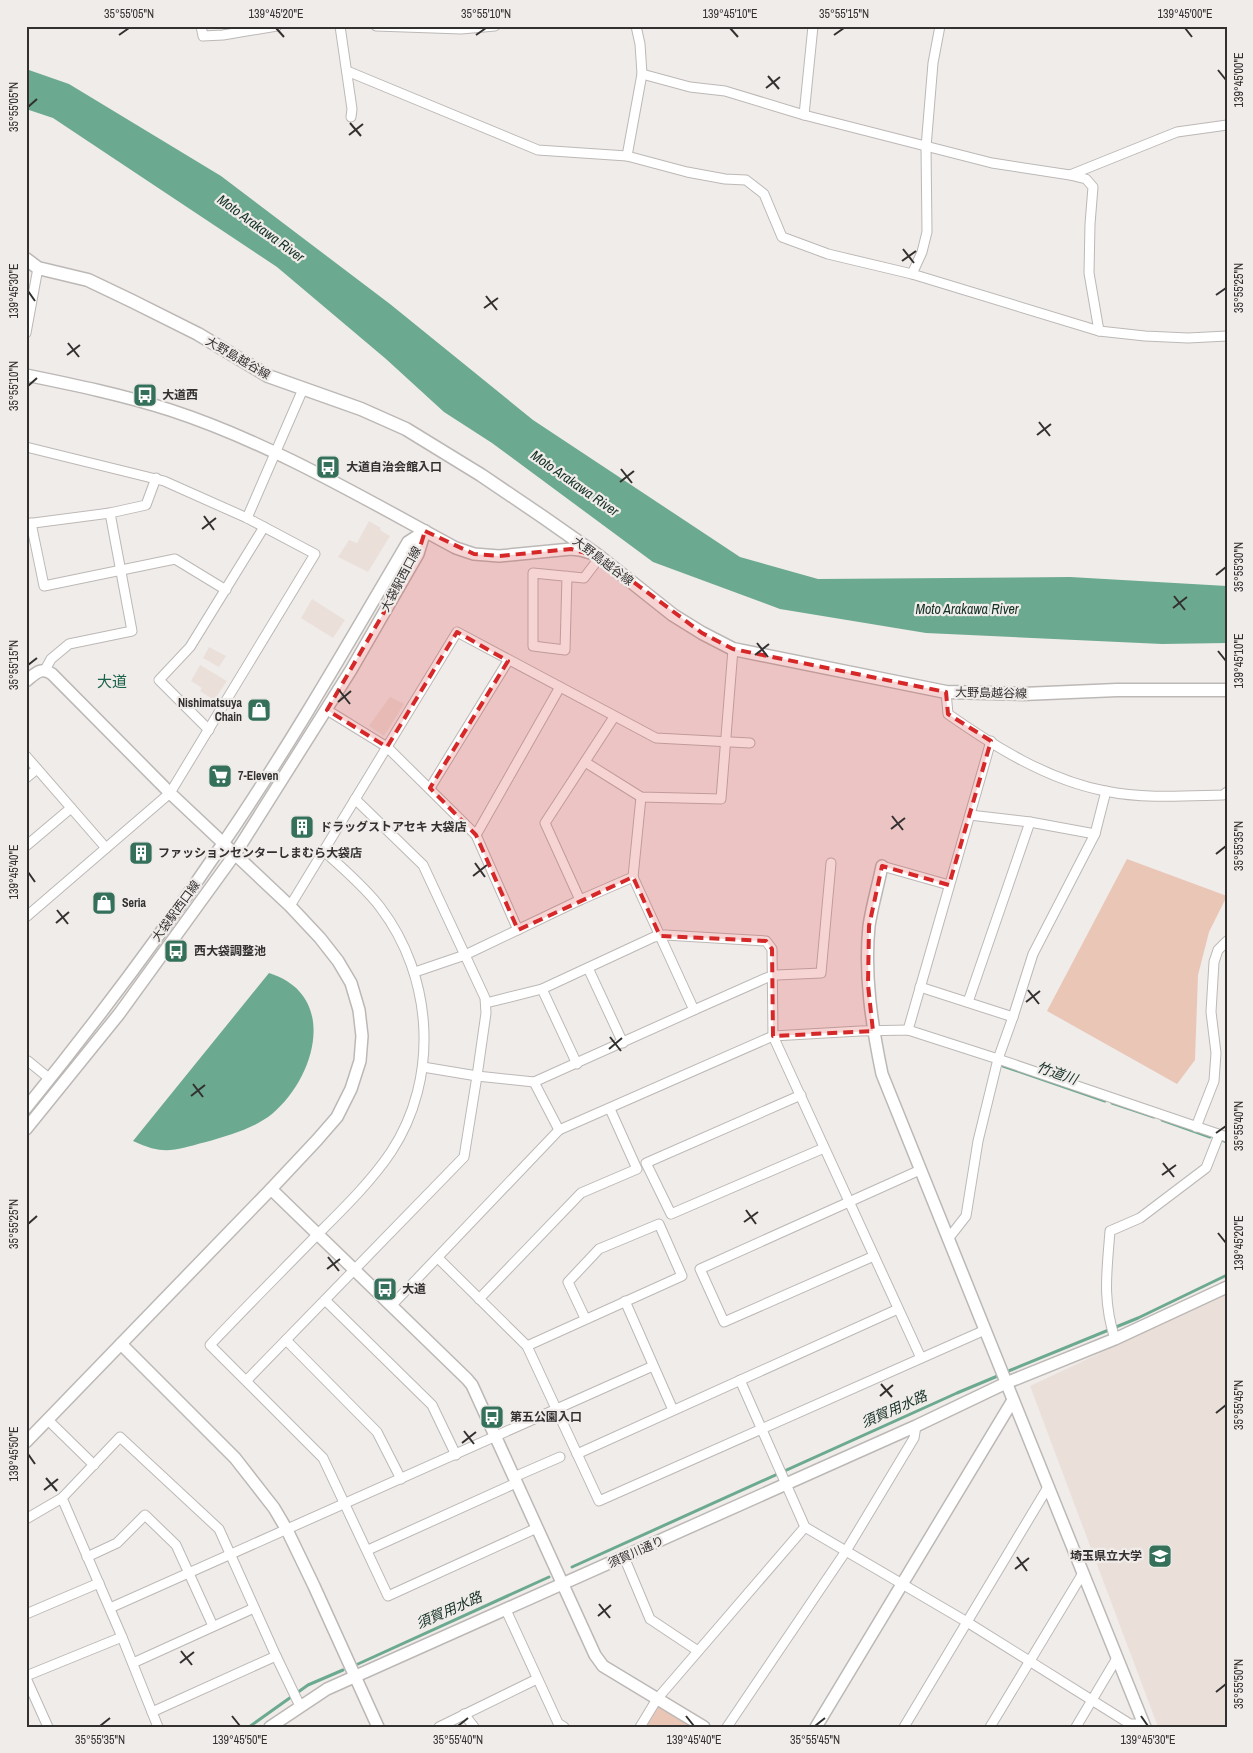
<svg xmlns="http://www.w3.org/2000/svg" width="1253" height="1753" font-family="'Archivo Narrow','Noto Sans JP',sans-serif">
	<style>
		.built { fill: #ebdfd9 }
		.green { fill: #eac6b6 }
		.water { fill: #6ca991 }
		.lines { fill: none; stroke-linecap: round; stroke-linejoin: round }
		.stream { stroke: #6ca991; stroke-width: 3 }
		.minor-casing { stroke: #bcb8b6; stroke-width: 11 }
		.tertiary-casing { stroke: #bcb8b6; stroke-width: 14 }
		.secondary-casing { stroke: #bcb8b6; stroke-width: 15 }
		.minor { stroke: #fff; stroke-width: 9 }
		.tertiary { stroke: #fff; stroke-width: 11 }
		.secondary { stroke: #fff; stroke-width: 12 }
		.marked { fill: #d62828; fill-opacity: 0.2; stroke: #d62828; stroke-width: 4; stroke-dasharray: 10 6; stroke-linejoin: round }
		.ticks { fill: none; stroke: #323130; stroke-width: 2 }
		.labels { text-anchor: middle; stroke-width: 4.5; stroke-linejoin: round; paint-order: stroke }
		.street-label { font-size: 12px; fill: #323130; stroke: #f0ecea }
		.poi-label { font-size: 12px; font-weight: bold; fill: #323130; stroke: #f0ecea; text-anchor: start }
		.water-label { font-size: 14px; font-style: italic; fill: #143126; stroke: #f0ecea }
		.quarter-label { font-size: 15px; fill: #1a624b; stroke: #f0ecea }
		.neatline { fill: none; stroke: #323130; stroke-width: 2 }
		.ticks-label { font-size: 12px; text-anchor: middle; fill: #323130 }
	</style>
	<rect width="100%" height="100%" fill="#f0ecea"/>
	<g class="built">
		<path d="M 369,521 L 381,528 L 380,530 L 390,536 L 368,572 L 338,557 L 349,540 L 357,543 Z"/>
		<path d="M 312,599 L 345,620 L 333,638 L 301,618 Z"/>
		<path d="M 209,647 L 226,656 L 219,667 L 203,658 Z"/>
		<path d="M 200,665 L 227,681 L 214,700 L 200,691 L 202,688 L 191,681 Z"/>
		<path d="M 390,697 L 404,704 L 384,736 L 369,726 Z"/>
		<path d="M 1227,1293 L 1227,1727 L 1158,1727 L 1030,1386 Z"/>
	</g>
	<g class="green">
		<path d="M 1127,859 L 1227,896 L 1209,932 L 1198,975 L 1195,1060 L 1177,1084 L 1047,1011 Z"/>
		<path d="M 658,1706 L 693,1727 L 646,1727 Z"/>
	</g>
	<g class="water">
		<path d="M 26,69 L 69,84 L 221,176 L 390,304 L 533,420 L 740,557 L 818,579 L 1070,577 L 1227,586 L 1227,643 L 1162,644 L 926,633 L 780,609 L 653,562 L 492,443 L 444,412 L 386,359 L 277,267 L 53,118 L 26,109 Z"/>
		<path d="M 269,973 C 339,995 316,1077 272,1114 C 253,1129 229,1135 206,1142 C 174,1150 165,1156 133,1141 Z"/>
	</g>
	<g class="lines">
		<g class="stream">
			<path d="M 1003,1066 L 1105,1101"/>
			<path d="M 1112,1103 L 1154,1117"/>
			<path d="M 1162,1120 L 1210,1137"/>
			<path d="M 1222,1140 L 1227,1142"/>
			<path d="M 1006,1372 L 1138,1318 L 1227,1275"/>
			<path d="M 572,1567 L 957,1393 L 1000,1375"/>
			<path d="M 358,1664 L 549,1577"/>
			<path d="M 249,1727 L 308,1685 L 343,1670"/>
		</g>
		<g class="minor-casing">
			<g id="minor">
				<path d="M 201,26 L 203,36 L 223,35 L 277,26"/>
				<path d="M 340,26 L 352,109 L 351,117"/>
				<path d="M 376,26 L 461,29 L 495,26"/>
				<path d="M 347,71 L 538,150 L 627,156 L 687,172 L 725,179 L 746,180 L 764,194 L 782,237 L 828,254 L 912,274 L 1099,331 L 1145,336 L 1188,338 L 1227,336"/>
				<path d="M 642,74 L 690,87 L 725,91 L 804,115 L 992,163 L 1070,175 L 1177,132 L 1227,125"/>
				<path d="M 804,115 L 813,26"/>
				<path d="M 627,156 L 642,74 L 640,44 L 636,26"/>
				<path d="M 1070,175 L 1086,179 L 1093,187 L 1090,224 L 1089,273 L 1099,331"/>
				<path d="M 912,274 L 922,252 L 927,232 L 926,147 L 933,63 L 940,26"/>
				<path d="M 26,333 L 38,268"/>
				<path d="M 26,447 L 164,481 L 247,518 L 315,554 L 170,793 L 26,917"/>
				<path d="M 247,518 L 303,389"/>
				<path d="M 31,523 L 44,586 L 175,559 L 226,590"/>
				<path d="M 26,524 L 110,513 L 146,505 L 156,478"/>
				<path d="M 567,576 L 565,650 L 533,646 L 533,573 L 584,578 L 600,557"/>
				<path d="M 45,670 L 51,659 L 69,644 L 132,631 L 110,513"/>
				<path d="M 946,692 L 948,714 C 995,747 1048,780 1105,791 C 1144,799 1184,796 1223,795 L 1227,792"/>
				<path d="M 327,710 L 387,747 L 476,835 L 518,930"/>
				<path d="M 209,730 L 159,680 L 190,647 L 264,527"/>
				<path d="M 26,756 L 106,848"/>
				<path d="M 585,762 L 641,797 L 721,799 L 733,649"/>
				<path d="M 26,778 L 37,769"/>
				<path d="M 430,788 L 508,661"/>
				<path d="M 970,815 L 1030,822 L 1095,834"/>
				<path d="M 476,835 L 560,687"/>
				<path d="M 26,846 L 71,808"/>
				<path d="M 324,851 C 343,869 364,886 380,907 C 433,976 440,1078 391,1152 C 370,1183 342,1210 316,1236 C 281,1272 245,1308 210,1345 L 323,1458 L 388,1596 L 537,1528"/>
				<path d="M 882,866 L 949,885"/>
				<path d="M 633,877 L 641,797"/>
				<path d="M 580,900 L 545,823 L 614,717"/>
				<path d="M 290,906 L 457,632 L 656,738 L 750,743"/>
				<path d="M 588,968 L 623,1043"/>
				<path d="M 415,972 L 465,955 L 580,900 L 633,877 L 694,1010 L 534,1082 L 477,1076 L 423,1067"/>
				<path d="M 920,987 L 1013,1017"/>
				<path d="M 542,989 L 577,1064"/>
				<path d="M 968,1002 L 1030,822"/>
				<path d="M 486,1003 L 542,989 L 654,937 L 665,935 L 766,941 L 772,949 L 773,1036 L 921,1358"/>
				<path d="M 694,1010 L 766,978 L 777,975 L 821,973 L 831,863"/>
				<path d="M 908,1030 L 991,741"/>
				<path d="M 28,1061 L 50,1079"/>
				<path d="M 534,1082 L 559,1130"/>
				<path d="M 801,1095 L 646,1163 L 671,1214 L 824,1148"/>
				<path d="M 1196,1127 L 1214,1081 L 1216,1053 L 1211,1012 L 1214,962 L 1218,950 L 1227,941"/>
				<path d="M 948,1239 L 966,1216 L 978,1141 L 998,1059 L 1013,1017 L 1033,954 L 1095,834 L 1106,791"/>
				<path d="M 874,1256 L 724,1322 L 700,1269 L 920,1170"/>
				<path d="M 438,1258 L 527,1346 L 599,1501 L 985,1330"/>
				<path d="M 479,1299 L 581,1193 L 637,1169 L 610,1109"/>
				<path d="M 325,1300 L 432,1405 L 456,1455"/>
				<path d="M 625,1301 L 673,1410"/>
				<path d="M 392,1305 L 559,1130 L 773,1036 L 860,1031 L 908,1030 L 998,1059 L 1227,1137"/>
				<path d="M 1115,1339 C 1102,1299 1107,1271 1110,1231 L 1140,1218 L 1206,1168 L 1219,1135"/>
				<path d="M 286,1340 L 377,1432 L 401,1479"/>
				<path d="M 527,1346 L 682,1276 L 659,1224 L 599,1249 L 568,1282 L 585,1318"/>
				<path d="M 247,1380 L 464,1157 L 477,1076 L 486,1013 L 485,998 L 423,865 L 355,799"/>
				<path d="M 740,1380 L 805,1527 L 967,1622 L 1130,1724 L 1144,1724"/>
				<path d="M 48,1420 L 94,1465"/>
				<path d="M 577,1454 L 898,1309"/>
				<path d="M 514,1477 L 560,1457"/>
				<path d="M 62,1498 L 122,1637 L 158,1727"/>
				<path d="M 26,1519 L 62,1498 L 120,1437 L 219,1529 L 276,1656 L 152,1712"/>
				<path d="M 368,1550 L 516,1483"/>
				<path d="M 87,1557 L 117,1543 L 145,1515 L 176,1545 L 213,1626"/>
				<path d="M 624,1557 L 650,1619 L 698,1651"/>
				<path d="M 110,1608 L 653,1366"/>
				<path d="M 506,1610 L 558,1723 L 564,1727"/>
				<path d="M 26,1614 L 99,1583"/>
				<path d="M 276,1656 L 300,1706"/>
				<path d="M 133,1663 L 254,1608"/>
				<path d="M 26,1676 L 122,1637"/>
				<path d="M 26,1678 L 48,1727"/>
				<path d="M 464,1714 L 474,1727"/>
				<path d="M 439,1727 L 537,1679"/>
				<path d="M 640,1727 L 657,1699 L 805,1527"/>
				<path d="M 727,1727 L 846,1551 L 914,1438 L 916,1426"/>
				<path d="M 904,1727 L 1048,1487"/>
				<path d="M 990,1727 L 1083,1573"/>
				<path d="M 1076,1727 L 1117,1658"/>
			</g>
		</g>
		<g class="tertiary-casing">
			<g id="tertiary">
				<path d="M 26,375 C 75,385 123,395 170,410 C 271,443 363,498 456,548 L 474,554 L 499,556 L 571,549 L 580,550 L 594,554"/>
				<path d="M 26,681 C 35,674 41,666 52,674 L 170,793 L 290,906 L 320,938 L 338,961 L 351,983 L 359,1010 L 362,1036 L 360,1061 L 351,1089 L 337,1117 L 317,1140 L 271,1189 L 26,1442"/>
				<path d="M 882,866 C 878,886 872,906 869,926 C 864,976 872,1026 882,1074 L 1145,1727"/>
				<path d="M 26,1108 C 95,1023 161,935 222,845 C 289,747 348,644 408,542 L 425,531"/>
				<path d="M 26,1129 L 119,1014 L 235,854 L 351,670 L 418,554 L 425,531"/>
				<path d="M 271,1189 L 467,1379 L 472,1385 L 595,1655 L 603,1666 L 704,1727"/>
				<path d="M 121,1344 L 235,1458 L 274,1508 L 287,1530 L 314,1586 L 378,1727"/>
				<path d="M 270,1727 L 327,1689 L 916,1426 L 1006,1383 L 1115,1339 L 1227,1287"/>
				<path d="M 816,1727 L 1013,1400"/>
			</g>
		</g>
		<g class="secondary-casing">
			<path id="secondary" d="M 26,259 L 38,268 L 88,280 L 132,301 L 198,334 L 268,376 L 361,409 L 406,429 L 481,475 L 543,517 L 600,557 L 673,615 L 702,633 L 733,649 L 946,692 L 1023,694 L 1117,690 L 1227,690"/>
		</g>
		<use href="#minor" class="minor"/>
		<use href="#tertiary" class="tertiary"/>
		<use href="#secondary" class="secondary"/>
	</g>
	<path class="marked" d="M 425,531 L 474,554 L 499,556 L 571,549 L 600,557 L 702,633 L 733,649 L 946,692 L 948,714 L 991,741 L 949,885 L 882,866 L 869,926 L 868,985 L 873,1031 L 773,1036 L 772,949 L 766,941 L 660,936 L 633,877 L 518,930 L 476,835 L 430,788 L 508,661 L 457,632 L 387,747 L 327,710 L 418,554 Z"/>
	<path class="ticks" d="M 276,28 L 284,37M 730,28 L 738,37M 1185,28 L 1192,37M 119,35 L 129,28M 476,35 L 486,28M 834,35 L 844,28M 1218,70 L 1226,80M 768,76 L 779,89M 766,88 L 780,77M 28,107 L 37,99M 350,123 L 361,136M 349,135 L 363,124M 903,249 L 914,263M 902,261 L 916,251M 28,291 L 35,301M 1216,295 L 1226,288M 486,296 L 497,310M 484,308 L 498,298M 68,343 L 79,357M 67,355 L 80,345M 28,386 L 37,378M 1039,422 L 1050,436M 1037,435 L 1051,424M 621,469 L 632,483M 620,482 L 634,471M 204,516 L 214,530M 202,529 L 216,518M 1216,575 L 1226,567M 1174,596 L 1185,610M 1173,608 L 1187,597M 757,643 L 768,657M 1218,651 L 1226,661M 755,655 L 769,644M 28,665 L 37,658M 339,690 L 350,704M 338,702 L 351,691M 892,816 L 903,830M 891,829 L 905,818M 1216,854 L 1226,846M 475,863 L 485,877M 28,872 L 35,882M 473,876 L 487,865M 57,910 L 68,924M 56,923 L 69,912M 1028,990 L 1039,1004M 1026,1002 L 1040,991M 610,1037 L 621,1051M 609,1049 L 622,1038M 193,1084 L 203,1097M 191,1096 L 205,1085M 1216,1133 L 1226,1126M 1163,1163 L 1174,1177M 1162,1175 L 1176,1165M 746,1210 L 756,1224M 744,1222 L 758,1212M 28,1224 L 37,1216M 1218,1233 L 1226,1243M 328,1257 L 339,1271M 327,1269 L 340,1259M 881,1384 L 892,1397M 880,1396 L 893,1385M 1216,1413 L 1226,1405M 464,1431 L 474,1444M 462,1443 L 476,1432M 28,1454 L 35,1464M 46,1478 L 57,1491M 44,1490 L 58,1479M 1017,1557 L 1027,1571M 1015,1569 L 1029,1558M 599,1604 L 610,1618M 598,1616 L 611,1605M 181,1651 L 192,1665M 180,1663 L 194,1652M 1216,1692 L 1226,1684M 232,1716 L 240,1726M 686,1716 L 694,1726M 1141,1716 L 1148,1726M 100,1726 L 110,1718M 458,1726 L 468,1718M 815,1726 L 825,1718"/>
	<defs>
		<g id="bus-square" transform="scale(1.25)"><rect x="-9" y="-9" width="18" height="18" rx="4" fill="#34705a" stroke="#f0ecea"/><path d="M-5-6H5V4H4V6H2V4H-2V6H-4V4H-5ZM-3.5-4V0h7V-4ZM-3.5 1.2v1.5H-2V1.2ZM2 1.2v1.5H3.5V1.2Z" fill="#fff"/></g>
		<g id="shop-square" transform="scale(1.25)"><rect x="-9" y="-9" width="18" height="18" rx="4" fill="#34705a" stroke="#f0ecea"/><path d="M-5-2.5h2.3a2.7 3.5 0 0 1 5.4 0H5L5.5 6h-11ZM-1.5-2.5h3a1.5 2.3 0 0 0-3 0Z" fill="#fff"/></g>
		<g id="supermarket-square" transform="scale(1.25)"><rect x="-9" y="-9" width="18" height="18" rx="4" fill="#34705a" stroke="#f0ecea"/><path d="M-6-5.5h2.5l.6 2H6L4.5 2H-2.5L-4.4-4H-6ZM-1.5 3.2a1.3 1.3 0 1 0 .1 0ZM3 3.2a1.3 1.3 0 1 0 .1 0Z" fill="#fff"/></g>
		<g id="building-square" transform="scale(1.25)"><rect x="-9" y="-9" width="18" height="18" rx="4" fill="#34705a" stroke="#f0ecea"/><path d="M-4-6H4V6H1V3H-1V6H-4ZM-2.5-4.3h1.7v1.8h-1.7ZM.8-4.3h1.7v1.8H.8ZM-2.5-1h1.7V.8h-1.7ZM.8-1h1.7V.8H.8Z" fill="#fff"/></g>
		<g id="university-square" transform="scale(1.25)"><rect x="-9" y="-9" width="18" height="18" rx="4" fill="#34705a" stroke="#f0ecea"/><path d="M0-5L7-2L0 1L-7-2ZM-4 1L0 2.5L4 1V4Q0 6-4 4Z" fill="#fff"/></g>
	</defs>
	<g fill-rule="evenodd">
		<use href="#bus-square" x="145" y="395"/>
		<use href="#bus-square" x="328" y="467"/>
		<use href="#shop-square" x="259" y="710"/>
		<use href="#supermarket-square" x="220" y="776"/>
		<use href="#building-square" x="302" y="827"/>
		<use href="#building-square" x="141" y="853"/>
		<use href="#shop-square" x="104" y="903"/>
		<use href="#bus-square" x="176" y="951"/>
		<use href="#bus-square" x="385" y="1289"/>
		<use href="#bus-square" x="492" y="1417"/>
		<use href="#university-square" x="1160" y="1556"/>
	</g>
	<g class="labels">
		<g class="street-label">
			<text transform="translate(238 358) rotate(30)" y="4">大野島越谷線</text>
			<text transform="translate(603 561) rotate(37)" y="4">大野島越谷線</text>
			<text transform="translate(401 579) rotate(-62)" y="4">大袋駅西口線</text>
			<text transform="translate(991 693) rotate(1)" y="4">大野島越谷線</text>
			<text transform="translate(176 911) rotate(-54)" y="4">大袋駅西口線</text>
			<text transform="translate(636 1552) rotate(-24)" y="4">須賀川通り</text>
		</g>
		<g class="poi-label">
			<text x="162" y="399">大道西</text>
			<text x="346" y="471">大道自治会館入口</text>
			<text x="242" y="707" text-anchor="end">Nishimatsuya<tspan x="242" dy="14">Chain</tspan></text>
			<text x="238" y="780">7-Eleven</text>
			<text x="320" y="831">ドラッグストアセキ 大袋店</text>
			<text x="158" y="857">ファッションセンターしまむら大袋店</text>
			<text x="122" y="907">Seria</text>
			<text x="194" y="955">西大袋調整池</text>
			<text x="402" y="1293">大道</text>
			<text x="510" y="1421">第五公園入口</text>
			<text x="1142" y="1560" text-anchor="end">埼玉県立大学</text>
		</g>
		<g class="water-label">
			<text transform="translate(261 228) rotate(36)" y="5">Moto Arakawa River</text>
			<text transform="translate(575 483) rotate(35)" y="5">Moto Arakawa River</text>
			<text x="967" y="614">Moto Arakawa River</text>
			<text transform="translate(1057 1073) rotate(19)" y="5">竹道川</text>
			<text transform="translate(894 1409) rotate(-24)" y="5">須賀用水路</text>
			<text transform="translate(449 1610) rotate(-24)" y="5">須賀用水路</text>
		</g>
		<g class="quarter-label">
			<text x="112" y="687">大道</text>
		</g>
	</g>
	<rect width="1253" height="1753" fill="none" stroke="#f0ecea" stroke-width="55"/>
	<rect x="28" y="28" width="1198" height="1698" class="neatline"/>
	<g class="ticks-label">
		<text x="129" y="18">35°55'05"N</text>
		<text x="276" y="18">139°45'20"E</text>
		<text x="486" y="18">35°55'10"N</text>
		<text x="730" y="18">139°45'10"E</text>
		<text x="844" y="18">35°55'15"N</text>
		<text x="1185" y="18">139°45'00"E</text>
		<text transform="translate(1239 80) rotate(-90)" y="4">139°45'00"E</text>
		<text transform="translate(14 107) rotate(-90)" y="4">35°55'05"N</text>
		<text transform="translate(1239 288) rotate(-90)" y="4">35°55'25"N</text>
		<text transform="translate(14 291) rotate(-90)" y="4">139°45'30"E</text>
		<text transform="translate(14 386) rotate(-90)" y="4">35°55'10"N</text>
		<text transform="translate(1239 567) rotate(-90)" y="4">35°55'30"N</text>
		<text transform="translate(1239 661) rotate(-90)" y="4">139°45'10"E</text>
		<text transform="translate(14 665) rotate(-90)" y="4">35°55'15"N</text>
		<text transform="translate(1239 846) rotate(-90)" y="4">35°55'35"N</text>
		<text transform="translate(14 872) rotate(-90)" y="4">139°45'40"E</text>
		<text transform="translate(1239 1126) rotate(-90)" y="4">35°55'40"N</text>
		<text transform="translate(14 1224) rotate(-90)" y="4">35°55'25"N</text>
		<text transform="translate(1239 1243) rotate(-90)" y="4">139°45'20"E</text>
		<text transform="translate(1239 1405) rotate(-90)" y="4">35°55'45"N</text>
		<text transform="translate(14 1454) rotate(-90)" y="4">139°45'50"E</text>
		<text transform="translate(1239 1684) rotate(-90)" y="4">35°55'50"N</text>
		<text x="100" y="1744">35°55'35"N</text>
		<text x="240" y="1744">139°45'50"E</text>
		<text x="458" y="1744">35°55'40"N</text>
		<text x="694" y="1744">139°45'40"E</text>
		<text x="815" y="1744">35°55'45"N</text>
		<text x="1148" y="1744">139°45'30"E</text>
	</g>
</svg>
